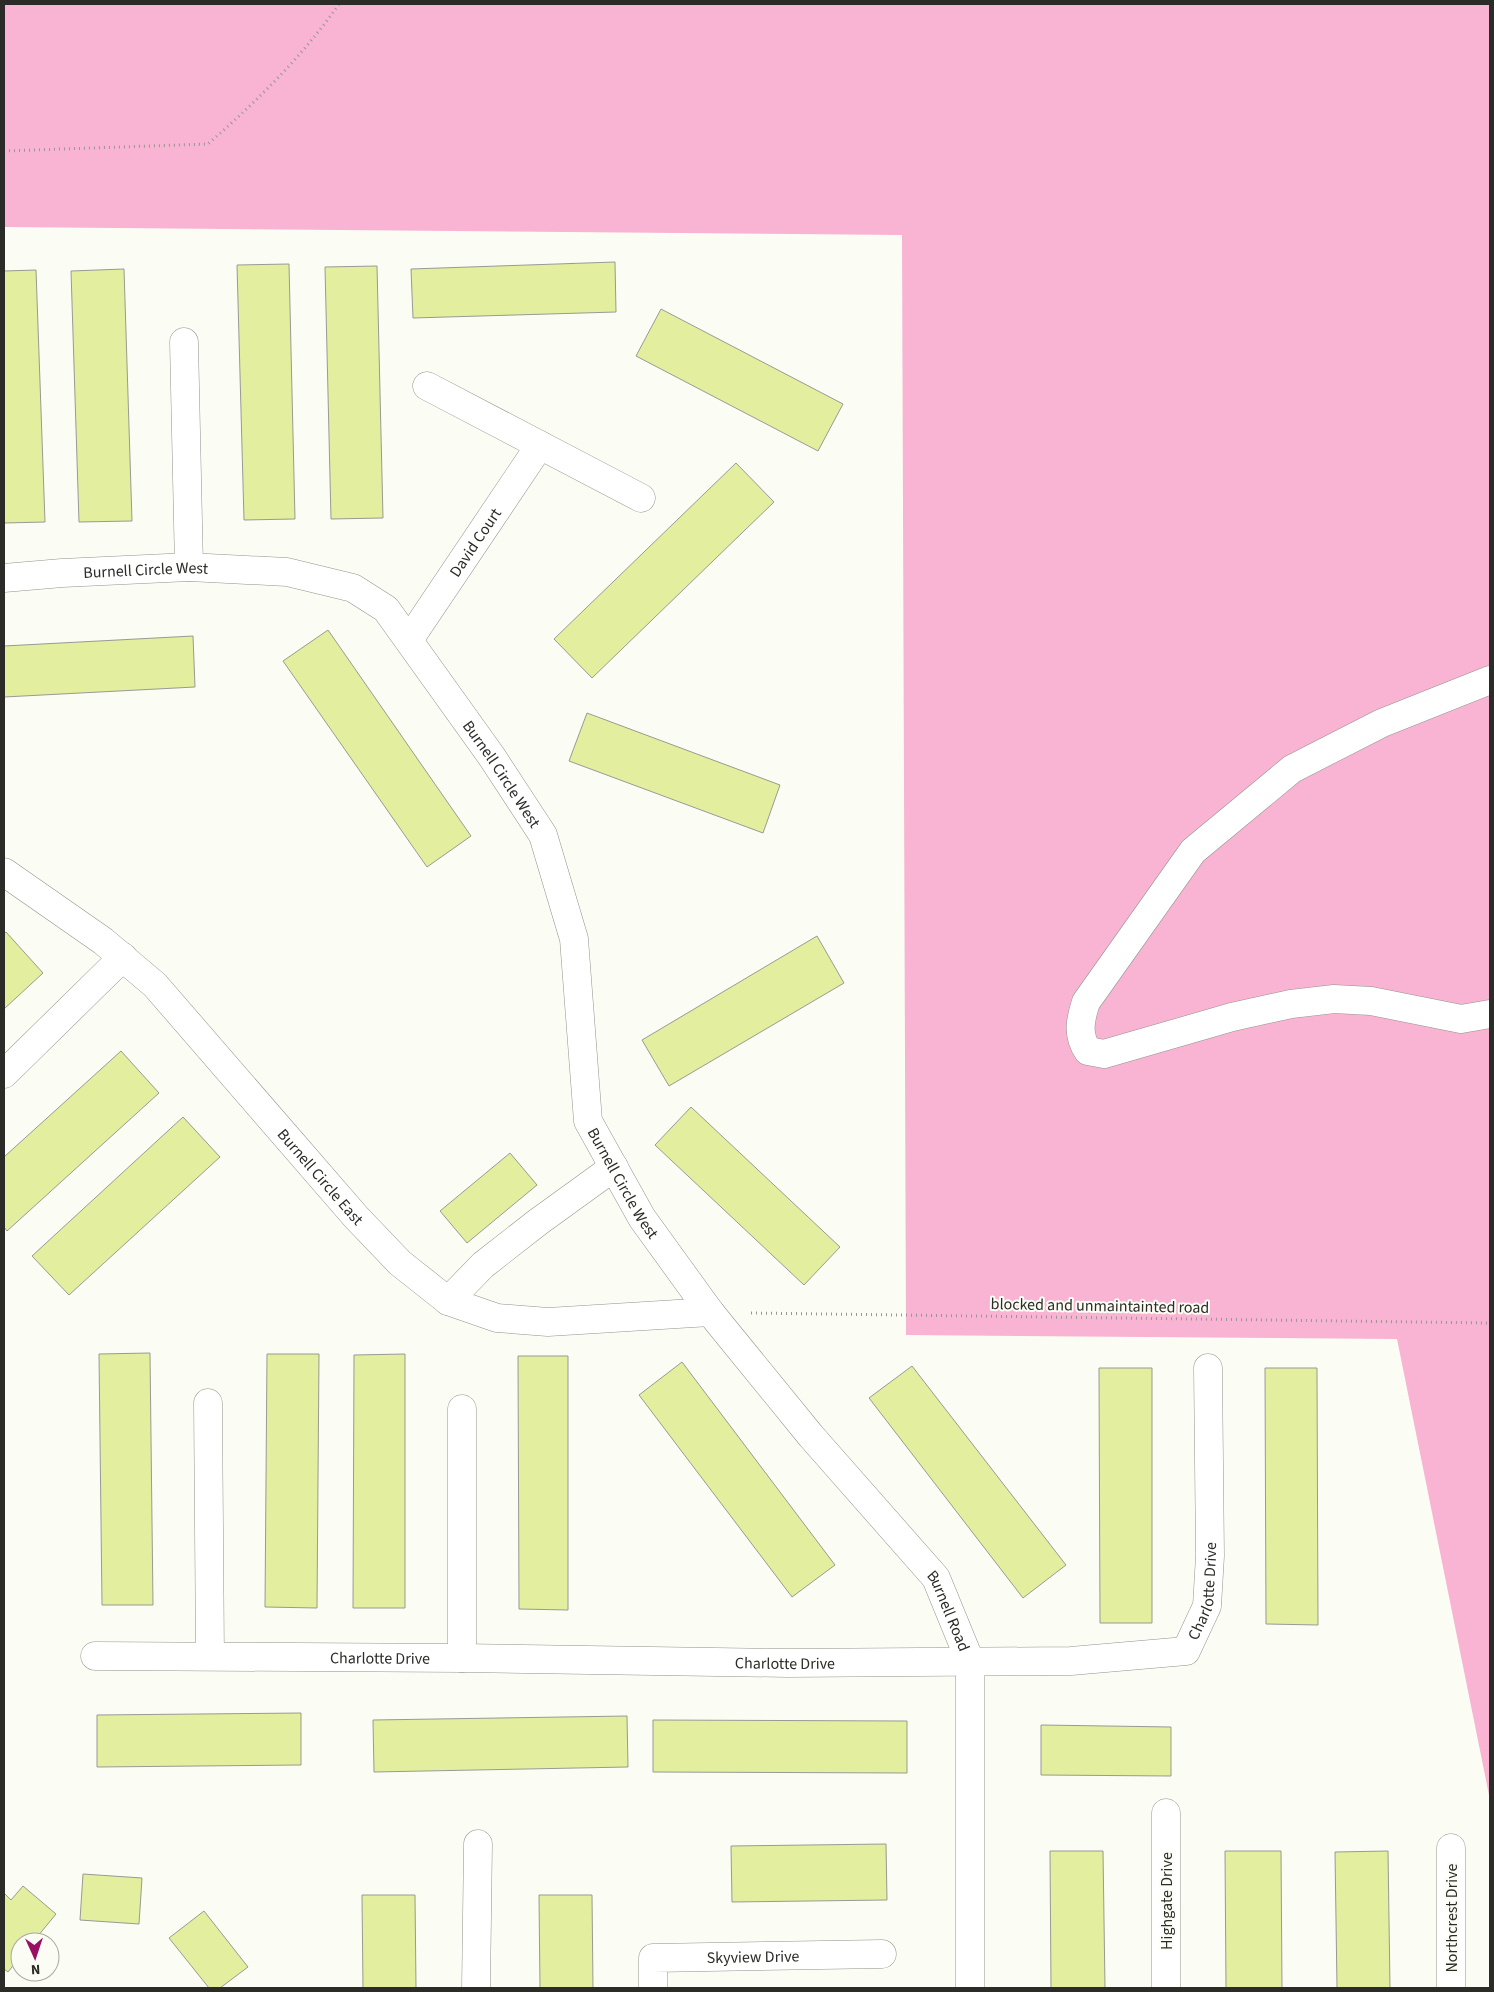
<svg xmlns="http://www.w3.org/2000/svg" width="1494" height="1992" font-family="'Source Sans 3',sans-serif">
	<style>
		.green { fill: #f8b4d2 }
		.building { fill: #e3ee9e; stroke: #999a93 }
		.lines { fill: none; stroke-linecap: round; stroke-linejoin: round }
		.minor-casing { stroke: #92938c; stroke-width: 29 }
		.path { stroke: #969792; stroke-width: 3; stroke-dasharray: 1 4; stroke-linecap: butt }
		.minor { stroke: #fff; stroke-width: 28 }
		.labels { text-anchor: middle; stroke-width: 4; stroke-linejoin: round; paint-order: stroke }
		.street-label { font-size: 16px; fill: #2b2b28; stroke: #fbfdf5 }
	</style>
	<rect width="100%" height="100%" fill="#fbfdf5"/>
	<path class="green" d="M 4,4 L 1490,4 L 1490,1800 L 1397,1339 L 906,1335 L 902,235 L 4,227 Z"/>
	<g class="building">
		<path d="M 615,262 L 616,312 L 413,318 L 411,269 Z"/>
		<path d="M 289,264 L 295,519 L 244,520 L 237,265 Z"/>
		<path d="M 377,266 L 383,518 L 331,519 L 325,267 Z"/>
		<path d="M 124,269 L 132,521 L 79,522 L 71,271 Z"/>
		<path d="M 36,270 L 45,522 L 4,523 L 4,271 Z"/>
		<path d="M 661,309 L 843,404 L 818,451 L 636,356 Z"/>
		<path d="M 736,463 L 774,502 L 592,678 L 554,639 Z"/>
		<path d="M 328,630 L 471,836 L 427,867 L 283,661 Z"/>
		<path d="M 193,636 L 195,687 L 4,697 L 4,646 Z"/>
		<path d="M 587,713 L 780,785 L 763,833 L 569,761 Z"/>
		<path d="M 6,932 L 43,973 L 4,1009 L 4,934 Z"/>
		<path d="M 817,936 L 844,983 L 669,1086 L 642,1040 Z"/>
		<path d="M 121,1051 L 159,1093 L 7,1231 L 4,1227 L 4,1157 Z"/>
		<path d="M 691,1107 L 840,1247 L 804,1285 L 655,1145 Z"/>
		<path d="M 183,1117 L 220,1157 L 69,1295 L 32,1256 Z"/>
		<path d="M 510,1153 L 537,1185 L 467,1243 L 440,1211 Z"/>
		<path d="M 150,1353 L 153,1605 L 102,1605 L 99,1354 Z"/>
		<path d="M 267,1354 L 319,1354 L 317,1608 L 265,1607 Z"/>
		<path d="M 405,1354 L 405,1608 L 353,1608 L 354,1355 Z"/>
		<path d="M 518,1356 L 568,1356 L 568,1610 L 519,1609 Z"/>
		<path d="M 682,1362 L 835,1565 L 792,1597 L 639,1395 Z"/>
		<path d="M 912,1366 L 1066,1565 L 1023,1598 L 869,1398 Z"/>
		<path d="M 1099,1368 L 1152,1368 L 1152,1623 L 1100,1623 Z"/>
		<path d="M 1265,1368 L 1317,1368 L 1318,1625 L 1266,1624 Z"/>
		<path d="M 301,1713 L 301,1765 L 97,1767 L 97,1715 Z"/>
		<path d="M 627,1716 L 628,1767 L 374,1772 L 373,1720 Z"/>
		<path d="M 653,1720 L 907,1721 L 907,1773 L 653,1772 Z"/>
		<path d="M 1041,1725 L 1171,1727 L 1171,1776 L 1041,1775 Z"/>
		<path d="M 886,1844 L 887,1900 L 732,1902 L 731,1846 Z"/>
		<path d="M 1050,1851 L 1103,1851 L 1105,1988 L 1051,1988 Z"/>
		<path d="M 1225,1851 L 1281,1851 L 1282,1988 L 1226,1988 Z"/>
		<path d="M 1388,1851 L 1390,1988 L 1337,1988 L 1335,1852 Z"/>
		<path d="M 83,1874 L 142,1878 L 139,1924 L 80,1920 Z"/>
		<path d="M 23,1886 L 56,1914 L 33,1942 L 20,1942 L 20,1957 L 8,1972 L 4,1969 L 4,1893 L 11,1900 Z"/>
		<path d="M 362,1895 L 415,1895 L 416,1988 L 363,1988 Z"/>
		<path d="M 539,1895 L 592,1895 L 593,1988 L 540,1988 Z"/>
		<path d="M 204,1911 L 248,1967 L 220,1988 L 209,1988 L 169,1938 Z"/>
	</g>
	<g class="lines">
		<g class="minor-casing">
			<g id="minor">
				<path d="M 184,342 L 189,567"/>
				<path d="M 427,386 L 641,498"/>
				<path id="s1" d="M 4,578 L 62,573 L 189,567 L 287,572 L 353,588 L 386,609 L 492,757 L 543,835 L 574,939 L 588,1121 L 642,1218 L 710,1312 L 811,1436 L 936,1578 L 970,1661 L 970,1988"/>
				<path id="s2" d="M 409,640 L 540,445"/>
				<path d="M 1490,680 L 1382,723 L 1292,769 L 1193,851 L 1086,1002 C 1080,1020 1077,1035 1088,1051 L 1104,1054 L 1232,1017 L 1291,1004 L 1334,999 L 1371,1001 L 1461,1019 L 1490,1014"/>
				<path id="s3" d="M 4,872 L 103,941 L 155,985 L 356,1217 L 400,1263 L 448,1301 L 497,1318 L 548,1322 L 710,1312"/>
				<path d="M 4,1074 L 123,957"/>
				<path d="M 448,1301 L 483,1265 L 538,1222 L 614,1167"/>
				<path d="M 208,1403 L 210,1656"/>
				<path id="s4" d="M 95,1656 L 462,1658 L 787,1663 L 1071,1661 L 1186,1651 L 1207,1606 L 1210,1556 L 1208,1368"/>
				<path d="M 462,1658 L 462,1409"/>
				<path d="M 1166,1813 L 1166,1988"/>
				<path d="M 476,1988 L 478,1844"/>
				<path id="s5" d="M 653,1988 L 653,1958 L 882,1954"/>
				<path d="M 1451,1988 L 1451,1848"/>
			</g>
		</g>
		<g class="path">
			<path d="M 4,151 L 208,144 C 257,101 302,57 339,4"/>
			<path d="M 751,1313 L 1490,1323"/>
		</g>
		<use href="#minor" class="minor"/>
	</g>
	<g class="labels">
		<g class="street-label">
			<text dy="6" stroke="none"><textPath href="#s2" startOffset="118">David Court</textPath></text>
			<text dy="6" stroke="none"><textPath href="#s1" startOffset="142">Burnell Circle West</textPath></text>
			<text dy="6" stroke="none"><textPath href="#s1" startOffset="592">Burnell Circle West</textPath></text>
			<text dy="6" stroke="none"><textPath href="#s3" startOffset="442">Burnell Circle East</textPath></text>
			<text dy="6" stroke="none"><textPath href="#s1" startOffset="1028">Burnell Circle West</textPath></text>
			<text transform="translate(1100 1305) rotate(1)" y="6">blocked and unmaintainted road</text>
			<text dy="6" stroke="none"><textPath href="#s4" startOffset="1155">Charlotte Drive</textPath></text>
			<text dy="6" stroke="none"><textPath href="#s1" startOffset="1568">Burnell Road</textPath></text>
			<text dy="6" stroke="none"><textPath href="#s4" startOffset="285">Charlotte Drive</textPath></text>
			<text dy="6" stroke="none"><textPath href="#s4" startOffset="690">Charlotte Drive</textPath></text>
			<text transform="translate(1166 1901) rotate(-90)" y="6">Highgate Drive</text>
			<text transform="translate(1451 1918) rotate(-90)" y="6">Northcrest Drive</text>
			<text dy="6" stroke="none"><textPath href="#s5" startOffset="130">Skyview Drive</textPath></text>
		</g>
	</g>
	<rect width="1494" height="1992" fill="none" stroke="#2b2b28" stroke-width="10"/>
	<g transform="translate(35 1957) rotate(177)"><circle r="24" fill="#fbfdf5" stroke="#a8a9a3"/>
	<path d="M0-4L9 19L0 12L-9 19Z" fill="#990f63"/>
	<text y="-8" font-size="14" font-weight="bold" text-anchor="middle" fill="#2b2b28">N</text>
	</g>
</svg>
